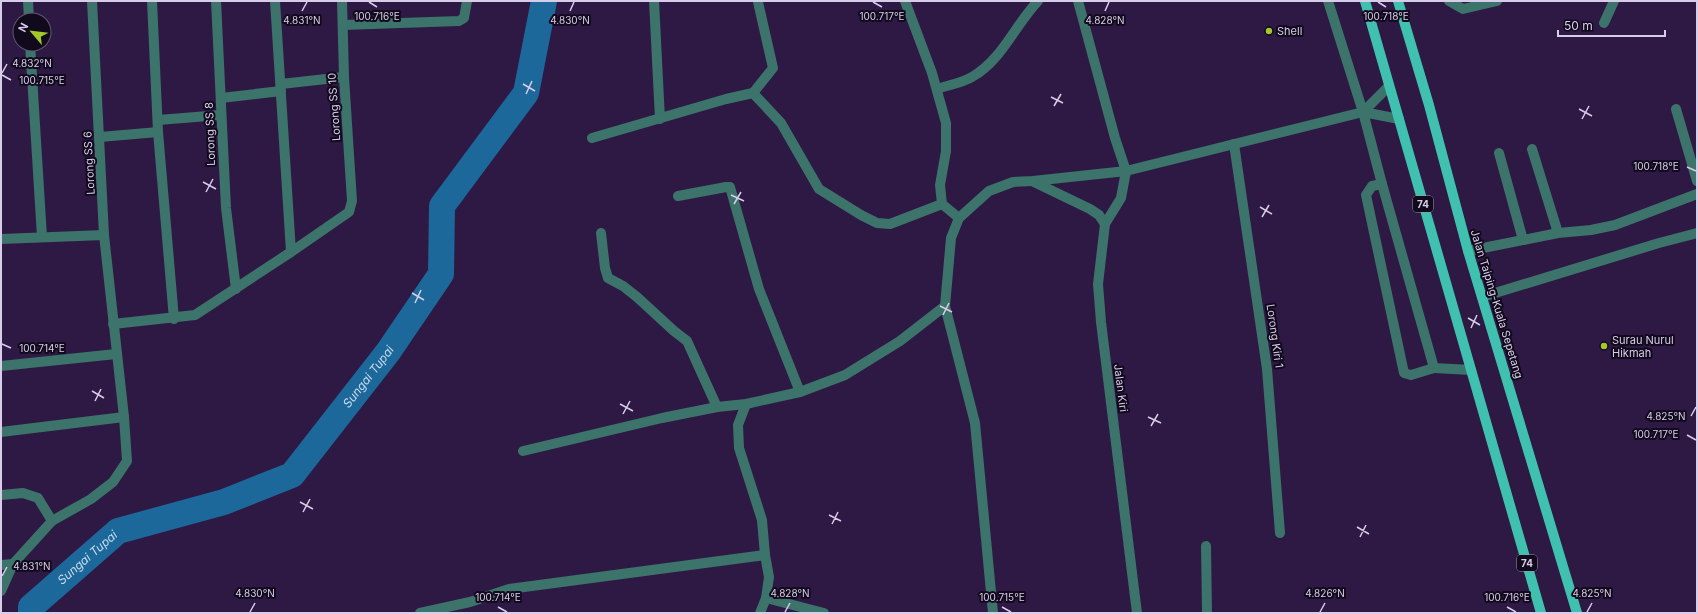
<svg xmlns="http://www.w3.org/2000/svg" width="1698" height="614" font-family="Inter,sans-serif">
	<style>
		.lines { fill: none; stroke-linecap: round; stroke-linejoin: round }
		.river { stroke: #1c689a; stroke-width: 26 }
		.minor { stroke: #3c736a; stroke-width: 10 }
		.major { stroke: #40c1b0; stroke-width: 10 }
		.ticks { fill: none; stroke: #d8cde9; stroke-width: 1.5 }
		.poi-dot { fill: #a2c928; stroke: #11091c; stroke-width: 1.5 }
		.labels { text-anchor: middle; stroke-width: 4; stroke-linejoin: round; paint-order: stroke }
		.shield { fill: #11091c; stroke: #9c92ac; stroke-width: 1 }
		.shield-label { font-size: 10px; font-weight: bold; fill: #d8cde9 }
		.poi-label { font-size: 11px; fill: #d8cde9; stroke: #11091c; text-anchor: start }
		.street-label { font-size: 11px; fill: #d8cde9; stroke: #11091c }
		.water-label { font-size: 12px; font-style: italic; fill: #c6dbec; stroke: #11091c }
		.ticks-label { font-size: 10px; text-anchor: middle; fill: #d8cde9; stroke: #11091c; stroke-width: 4; stroke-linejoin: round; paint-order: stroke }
	</style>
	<rect width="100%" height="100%" fill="#2d1943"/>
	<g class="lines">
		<path class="river" id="s1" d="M 31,613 L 31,607 L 118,531 L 224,502 L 292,475 L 388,352 L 441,274 L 442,206 L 526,93 L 544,1"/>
		<g class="minor">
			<path d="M 28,1 L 29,20"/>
			<path d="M 152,1 L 158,132 L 174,319"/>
			<path d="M 216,1 L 226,208 L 236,289"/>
			<path d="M 275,1 L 291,252"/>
			<path d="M 654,1 L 660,119"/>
			<path d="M 905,1 L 932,73 L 946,123 L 946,151 L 940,185 L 942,204 L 959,218"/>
			<path d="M 1078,1 L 1115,138 L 1126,171 L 1121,198 L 1105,224 L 1098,284 L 1101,322 L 1137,613"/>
			<path d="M 1328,1 L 1363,112 L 1382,184 L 1434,368 L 1471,370"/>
			<path d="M 1449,1 L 1463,9 L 1497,1"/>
			<path d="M 1604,23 L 1614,1"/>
			<path d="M 343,25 L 459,21 L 464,18 L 467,1"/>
			<path d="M 30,44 L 42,237"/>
			<path d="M 281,84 L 344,77"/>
			<path d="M 937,89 C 948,85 962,83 972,77 C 1002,60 1015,25 1038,1"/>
			<path d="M 753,93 L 773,68 L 758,2"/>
			<path d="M 221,98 L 281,91"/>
			<path d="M 1676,109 L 1697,181"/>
			<path d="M 1363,112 L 1389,86"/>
			<path d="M 158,120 L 221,115"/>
			<path d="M 100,137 L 158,132"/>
			<path d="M 592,138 L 726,99 L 753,93 L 781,123 L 819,189 L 861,215 L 877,223 L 890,224 L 942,204"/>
			<path d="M 1234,144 L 1267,369 L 1280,533"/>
			<path d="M 1532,149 L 1558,233 L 1591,230 L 1615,225 L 1697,194"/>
			<path d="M 1499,153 L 1523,240"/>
			<path d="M 1034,182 L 1090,209 L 1099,215 L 1105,224"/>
			<path d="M 1382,184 L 1372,186 L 1366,195 L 1404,373 L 1411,375 L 1434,368"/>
			<path d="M 678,196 L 726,187 L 730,187 L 759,289 L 800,392"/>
			<path d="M 601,233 L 605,268 L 608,278 L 623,286 L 637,297 L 674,331 L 687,341 L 717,407"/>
			<path d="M 1,239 L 104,235"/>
			<path d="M 1468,251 L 1558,233"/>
			<path d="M 1482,297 L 1659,243 L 1697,233"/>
			<path d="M 113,324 L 195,315 L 291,252 L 349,212 L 352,201 L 344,77 L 342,1"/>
			<path d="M 1,366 L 116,354"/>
			<path d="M 746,404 L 738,425 L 739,448 L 762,520 L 765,555 L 769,577 L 766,598 L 760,613"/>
			<path d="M 1,432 L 124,417"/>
			<path d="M 523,451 L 662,418 L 717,407 L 746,404 L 800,392 L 845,375 L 900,341 L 945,306"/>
			<path d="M 1,495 L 23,493 L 38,498 L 52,521"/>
			<path d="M 1206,546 L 1207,613"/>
			<path d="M 1,565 L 13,564"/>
			<path d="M 1,591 L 13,564 L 52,521 L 91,499 L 113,482 L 127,461 L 124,417 L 104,235 L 92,1"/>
			<path d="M 766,598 L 824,613"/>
			<path d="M 420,613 L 470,602 L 509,589 L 765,555"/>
			<path d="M 993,613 L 975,423 L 945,306 L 951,238 L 959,218 L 989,191 L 1013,182 L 1033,181 L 1126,171 L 1363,112 L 1399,119"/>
		</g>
		<g class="major">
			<path d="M 1365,1 L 1541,613"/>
			<path d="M 1398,1 L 1429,105 L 1468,251 L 1577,613"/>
		</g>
	</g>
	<path class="ticks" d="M 369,2 L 377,7M 873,2 L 882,7M 1378,2 L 1386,7M 302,11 L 307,2M 570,11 L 574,2M 1105,11 L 1109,2M 2,73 L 7,64M 2,75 L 11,80M 523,84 L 535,91M 526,94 L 532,81M 1051,97 L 1063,103M 1054,106 L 1061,94M 1579,109 L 1592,116M 1582,119 L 1589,106M 1687,167 L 1696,171M 203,182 L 216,189M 206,192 L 213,179M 731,195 L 744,201M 734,204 L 741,192M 1260,207 L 1272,214M 1262,217 L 1269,205M 412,293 L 424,300M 415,303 L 421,290M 940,306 L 952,312M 943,315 L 949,303M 1468,318 L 1480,325M 1471,328 L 1477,315M 2,344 L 11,348M 92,391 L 104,398M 95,401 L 101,389M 620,404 L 633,411M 623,414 L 630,401M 1691,416 L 1696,407M 1148,417 L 1161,423M 1151,426 L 1158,414M 1687,435 L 1696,440M 300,502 L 313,509M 303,512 L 310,499M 829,515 L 841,521M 832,524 L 838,512M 1357,527 L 1369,534M 1360,537 L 1366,525M 2,576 L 7,567M 498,607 L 507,612M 1002,607 L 1011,612M 1507,607 L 1516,612M 250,612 L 255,603M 785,612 L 790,603M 1320,612 L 1325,603M 1587,612 L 1592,603"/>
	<g class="poi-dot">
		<circle cx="1269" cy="31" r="4"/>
		<circle cx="1604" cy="346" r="4"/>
	</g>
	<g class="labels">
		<g class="shield">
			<rect x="1413" y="196" width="20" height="16" rx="3"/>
			<rect x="1517" y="555" width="20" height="16" rx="3"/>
		</g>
		<g class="shield-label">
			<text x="1423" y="208">74</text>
			<text x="1527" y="567">74</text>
		</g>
		<g class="poi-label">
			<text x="1277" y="35">Shell</text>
			<text x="1612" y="344">Surau Nurul<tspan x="1612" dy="13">Hikmah</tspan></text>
		</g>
		<g class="street-label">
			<text transform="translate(334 107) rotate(-94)" y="4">Lorong SS 10</text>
			<text transform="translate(210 134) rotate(-92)" y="4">Lorong SS 8</text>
			<text transform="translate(89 163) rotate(-93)" y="4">Lorong SS 6</text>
			<text transform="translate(1497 304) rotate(73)" y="4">Jalan Taiping-Kuala Sepetang</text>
			<text transform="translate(1275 336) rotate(82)" y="4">Lorong Kiri 1</text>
			<text transform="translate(1121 388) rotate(83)" y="4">Jalan Kiri</text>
		</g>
		<g class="water-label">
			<text dy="4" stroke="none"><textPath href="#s1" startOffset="429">Sungai Tupai</textPath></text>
			<text dy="4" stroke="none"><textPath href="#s1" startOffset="81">Sungai Tupai</textPath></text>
		</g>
	</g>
	<g class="ticks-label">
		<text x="377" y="20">100.716°E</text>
		<text x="882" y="20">100.717°E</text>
		<text x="1386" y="20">100.718°E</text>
		<text x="302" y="24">4.831°N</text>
		<text x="570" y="24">4.830°N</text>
		<text x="1105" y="24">4.828°N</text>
		<text x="32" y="67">4.832°N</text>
		<text x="42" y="84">100.715°E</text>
		<text x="1656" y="170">100.718°E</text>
		<text x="42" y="352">100.714°E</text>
		<text x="1666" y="420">4.825°N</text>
		<text x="1656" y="438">100.717°E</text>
		<text x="32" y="570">4.831°N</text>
		<text x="255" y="597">4.830°N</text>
		<text x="790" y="597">4.828°N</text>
		<text x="1325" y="597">4.826°N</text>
		<text x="1592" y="597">4.825°N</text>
		<text x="498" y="601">100.714°E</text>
		<text x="1002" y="601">100.715°E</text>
		<text x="1507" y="601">100.716°E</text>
	</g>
	<rect width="1698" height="614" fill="none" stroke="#d8cde9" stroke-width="4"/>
	<g transform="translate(32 32) rotate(298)"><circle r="19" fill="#11091c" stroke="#61576e"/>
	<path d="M0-3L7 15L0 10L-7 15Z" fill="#a2c928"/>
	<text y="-6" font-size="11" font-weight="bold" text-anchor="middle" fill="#d8cde9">N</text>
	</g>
	<path d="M1558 30v6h107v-6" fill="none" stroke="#d8cde9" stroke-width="2"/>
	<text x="1564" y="30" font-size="12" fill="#d8cde9" stroke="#11091c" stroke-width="3" paint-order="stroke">50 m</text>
</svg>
